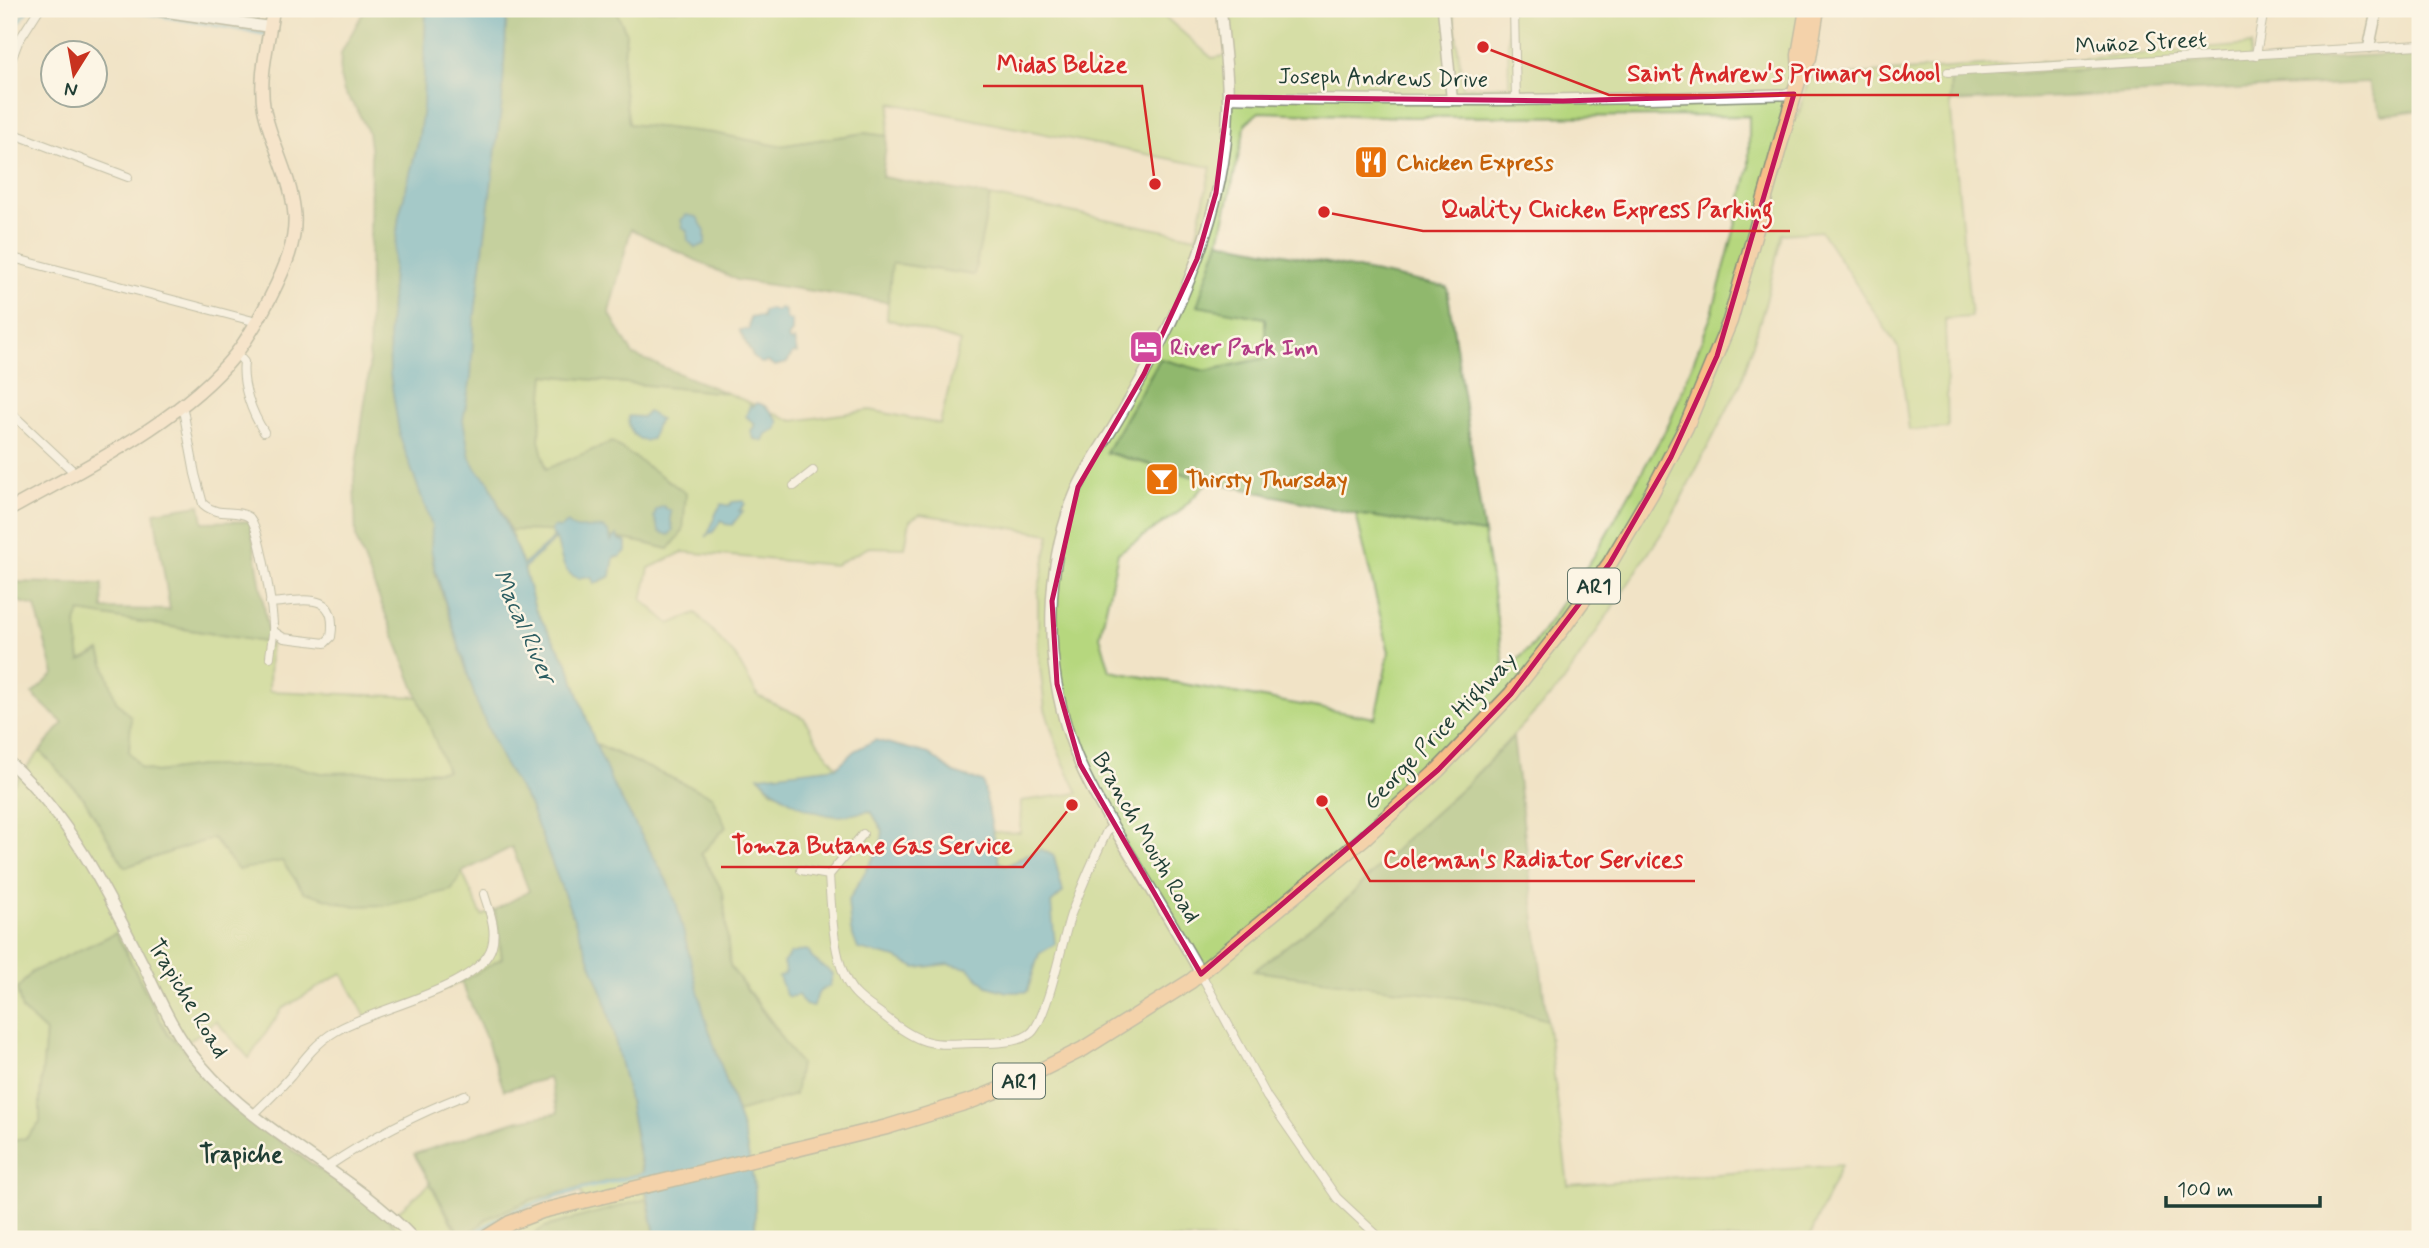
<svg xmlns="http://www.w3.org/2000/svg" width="2429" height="1248" font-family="Mynerve,sans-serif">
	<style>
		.green { fill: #b6d77e; stroke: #6a8a59; stroke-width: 2; fill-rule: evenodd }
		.forest { fill: #90b86d; stroke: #587a50; stroke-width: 2 }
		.water { fill: #4ba9ca; stroke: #35737f; stroke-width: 2 }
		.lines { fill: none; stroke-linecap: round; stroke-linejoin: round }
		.stream { stroke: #4ba9ca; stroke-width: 3.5 }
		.minor-casing { stroke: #88907d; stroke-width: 10 }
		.tertiary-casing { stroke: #88907d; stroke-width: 13 }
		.secondary-casing { stroke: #88907d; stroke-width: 15 }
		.trunk-casing { stroke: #88907d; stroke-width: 17 }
		.minor { stroke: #fff; stroke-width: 8 }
		.tertiary { stroke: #fff; stroke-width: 10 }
		.secondary { stroke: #fce5cf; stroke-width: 12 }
		.trunk { stroke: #f8bd88; stroke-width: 14 }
		.marked { fill: none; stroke: #c2185b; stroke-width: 5; stroke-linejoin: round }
		.labels { text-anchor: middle; stroke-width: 5; stroke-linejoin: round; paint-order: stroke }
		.shield { fill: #fcf5e5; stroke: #617469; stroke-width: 2 }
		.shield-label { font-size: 21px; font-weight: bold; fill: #1f3d34 }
		.street-label { font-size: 23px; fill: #1f3d34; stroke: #fcf5e5 }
		.food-label { font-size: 23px; font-weight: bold; fill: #c56008; stroke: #fcf5e5; text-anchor: start }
		.hotel-label { font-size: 23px; font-weight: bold; fill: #b23c85; stroke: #fcf5e5; text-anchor: start }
		.water-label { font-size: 24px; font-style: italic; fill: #2c5d61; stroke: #fcf5e5 }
		.neighbourhood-label { font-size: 24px; font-weight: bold; fill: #1f3d34; stroke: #fcf5e5 }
		.leader { fill: none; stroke: #d62828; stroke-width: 2.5 }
		.callout-dot { fill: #d62828; stroke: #fcf5e5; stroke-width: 2.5 }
		.callout-label { font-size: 24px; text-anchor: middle; font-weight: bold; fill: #d62828; stroke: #fcf5e5; stroke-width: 5; stroke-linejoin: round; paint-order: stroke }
	</style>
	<rect width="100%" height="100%" fill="#fcf5e5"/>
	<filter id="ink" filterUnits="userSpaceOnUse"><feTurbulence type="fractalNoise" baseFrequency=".0143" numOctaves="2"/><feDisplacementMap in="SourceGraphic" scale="14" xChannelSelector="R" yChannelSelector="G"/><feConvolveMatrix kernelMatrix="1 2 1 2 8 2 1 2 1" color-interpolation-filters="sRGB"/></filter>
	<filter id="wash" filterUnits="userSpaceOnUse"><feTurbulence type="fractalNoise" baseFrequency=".00686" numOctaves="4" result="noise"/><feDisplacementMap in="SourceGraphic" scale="28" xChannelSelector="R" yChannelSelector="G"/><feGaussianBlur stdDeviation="1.57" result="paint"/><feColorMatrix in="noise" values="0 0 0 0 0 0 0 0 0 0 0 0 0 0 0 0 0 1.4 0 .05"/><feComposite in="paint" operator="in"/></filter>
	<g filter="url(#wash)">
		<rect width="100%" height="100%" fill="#f1e3c6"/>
		<g class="green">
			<path d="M 615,9 L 1156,9 L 1212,58 L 1231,55 L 1230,9 L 1453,9 L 1463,88 L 1509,85 L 1507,9 L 1803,9 L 1782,108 L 1798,117 L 1809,77 L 2029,63 L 2251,45 L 2249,61 L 1951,77 L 1950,102 L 1971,317 L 1945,319 L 1948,428 L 1909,430 L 1899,349 L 1821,231 L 1782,234 L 1766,301 L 1741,383 L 1669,522 L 1562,684 L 1466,785 L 1406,839 L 1347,899 L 1255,970 L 1491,1002 L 1547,1020 L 1568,1185 L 1841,1165 L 1809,1239 L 755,1239 C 757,1192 751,1157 737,1112 L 795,1095 L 778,1030 L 730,966 L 723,892 L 701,853 L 711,796 L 595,743 L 568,664 L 535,609 L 523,565 L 510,530 C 567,531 613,534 668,549 L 546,469 L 539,440 L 544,375 L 727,393 L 793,421 L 870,410 L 940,424 L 960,342 L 887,319 L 891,263 L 974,275 L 990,196 L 1196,237 L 1211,167 L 891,103 L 887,136 L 864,133 L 779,146 L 713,133 L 629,124 L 622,78 L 626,32 ZM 1259,112 L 1407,117 L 1749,116 L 1749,167 L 1733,235 L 1712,314 L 1669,424 L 1594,556 L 1534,644 L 1505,672 L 1484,533 L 1356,514 L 1389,652 L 1375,718 L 1110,671 L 1100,636 L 1118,553 L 1179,512 L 1209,481 L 1107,453 L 1160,359 L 1205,371 L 1266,358 L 1265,318 L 1198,305 L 1219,241 L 1246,123 ZM 920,514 L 1050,534 L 1038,593 L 1038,649 L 1045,709 L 1060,755 L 1078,793 L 1021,801 L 1020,833 L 992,832 L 998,862 L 1008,865 L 1026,854 L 1054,856 L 1063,892 L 1051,903 L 1039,954 L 1027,992 L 987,986 L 969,968 L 948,964 L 916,968 L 897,958 L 858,949 L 849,901 L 881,845 L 883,831 L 871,811 L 837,816 L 811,810 L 771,790 L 760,777 L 837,767 L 818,743 L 804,718 L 758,696 L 736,657 L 696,613 L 670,624 L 642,600 L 649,568 L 683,552 L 835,565 L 869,547 L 905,548 L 910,520 Z"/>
			<path d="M 80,612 L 270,643 L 269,691 L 420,697 L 447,772 L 321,773 L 293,766 L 200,766 L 156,772 L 141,768 L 129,752 L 131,717 L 116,701 L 100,651 L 80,661 L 76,623 Z"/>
			<path d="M 40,751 L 83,797 L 125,867 L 213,838 L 238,870 L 282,860 L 304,892 L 462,872 L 482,916 L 495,910 L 502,958 L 461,982 L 368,1021 L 342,973 L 282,1009 L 249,1058 L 216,1021 L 182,1046 L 168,1035 L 116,933 L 32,972 L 22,1010 L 46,1032 L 40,1098 L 40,1123 L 26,1138 L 9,1142 L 9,787 L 11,787 Z"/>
			<path d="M 642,1173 L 647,1199 L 545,1227 L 527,1239 L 507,1239 L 506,1235 L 544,1217 L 585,1207 L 581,1192 C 550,1200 519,1207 491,1225 C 482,1231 473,1239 462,1239 L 488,1218 L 533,1199 Z"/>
			<path d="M 430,1184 L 460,1239 L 403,1239 L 389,1219 Z"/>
		</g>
		<g class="forest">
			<path d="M 365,9 L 426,9 L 423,107 L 418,143 L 399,216 L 394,257 L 389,331 L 390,374 L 400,437 L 432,526 L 432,556 L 434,569 L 477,703 L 502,760 L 529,804 L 605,999 L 626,1085 L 642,1173 L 533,1199 L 488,1218 L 462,1239 L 414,1154 L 515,1121 L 558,1113 L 549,1078 L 504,1090 L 485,1036 L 461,982 L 502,958 L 495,910 L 529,891 L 512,847 L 462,872 L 452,890 L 387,905 L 351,906 L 304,892 L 282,861 L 238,870 L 213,838 L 125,867 L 83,797 L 40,751 L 63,723 L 32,694 L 54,674 L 35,606 L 9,599 L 9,582 L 102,584 L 103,609 L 170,610 L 154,512 L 200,505 L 203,522 L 250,521 L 270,643 L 80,612 L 76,623 L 80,661 L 100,651 L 116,701 L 131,717 L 129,752 L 141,768 L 156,772 L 200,766 L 293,766 L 321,773 L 447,771 L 356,539 L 354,480 L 369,373 L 371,155 L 368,132 L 357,110 L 344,92 L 340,76 L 341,53 Z"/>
			<path d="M 507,9 L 615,9 L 626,32 L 622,78 L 629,124 L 713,133 L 779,146 L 864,133 L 887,136 L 882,177 L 990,196 L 974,275 L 892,263 L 888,302 L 737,280 L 631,229 L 609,312 L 633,355 L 727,393 L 545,375 L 539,440 L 546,469 L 612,442 L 686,493 L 683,531 L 669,549 C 613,534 567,531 510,530 L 489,482 L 476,469 L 470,458 L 463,420 L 471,377 L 474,321 L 502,102 Z"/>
			<path d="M 2420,53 L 2420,110 L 2382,115 L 2368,83 L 1950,102 L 1951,77 Z"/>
			<path d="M 1219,241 L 1447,287 L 1484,533 L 1356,514 L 1209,481 L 1106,452 L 1160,359 L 1205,371 L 1266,358 L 1265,318 L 1197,306 Z"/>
			<path d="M 1513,737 L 1547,1020 L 1490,1002 L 1254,971 L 1347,899 L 1406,839 L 1466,785 Z"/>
			<path d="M 595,744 L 712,796 L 726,827 L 701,854 L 723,892 L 730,966 L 800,1064 L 795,1095 L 737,1112 L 705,1018 L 675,902 L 667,881 L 612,783 Z"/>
			<path d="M 116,933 L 168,1035 L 182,1046 L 228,1104 L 389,1219 L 401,1236 L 392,1239 L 9,1239 L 9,1142 L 26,1138 L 40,1123 L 40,1098 L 46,1032 L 22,1010 L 17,989 L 32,972 Z"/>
			<path d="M 647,1199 L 656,1239 L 527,1239 L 545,1227 Z"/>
		</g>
		<g class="water">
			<path d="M 426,9 L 507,9 L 502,102 L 474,321 L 471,377 L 463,420 L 470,458 L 476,469 L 489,482 L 523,565 L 554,538 L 551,531 L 553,527 L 560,528 L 568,523 C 580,538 608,514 611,541 L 617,535 L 618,539 L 626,542 L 626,551 L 620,557 L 614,557 L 611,576 L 594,584 L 592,578 L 582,577 L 580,579 C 560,573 562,555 556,539 L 524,568 L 535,609 L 568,664 L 595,743 L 612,783 L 667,881 L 676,902 L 705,1018 L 745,1138 L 755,1189 L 755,1239 L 656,1239 L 626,1085 L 605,999 L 529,804 L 502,760 L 477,703 L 435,569 L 431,548 L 432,526 L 400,437 L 390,374 L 389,331 L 394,257 L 399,216 L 418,143 L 423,107 Z"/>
			<path d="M 686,215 L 697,217 L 705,231 L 705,244 L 696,248 L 688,241 L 687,231 L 683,228 L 681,220 Z"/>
			<path d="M 779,308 L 784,309 L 787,320 L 792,321 L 792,332 L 788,338 L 790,342 L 794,340 L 797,353 L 792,354 L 787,363 L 775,366 L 768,362 L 761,363 L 754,358 L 739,330 L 749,329 L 750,318 L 759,316 L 762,318 L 763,311 L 770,309 L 777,311 Z"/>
			<path d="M 756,403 C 767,404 773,414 779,422 L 776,430 L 766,434 L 763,441 L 754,439 L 751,431 L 755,425 L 746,416 L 750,405 L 753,407 Z"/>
			<path d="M 648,412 L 660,419 L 656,426 L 652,439 L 644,441 C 632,436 627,428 629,416 L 643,417 Z"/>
			<path d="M 744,501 L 745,504 L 739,511 L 743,511 L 732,525 L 725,524 L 721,520 L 714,531 L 706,537 C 714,525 713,513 722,504 L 730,506 L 732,502 Z"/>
			<path d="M 663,506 L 671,512 L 670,518 L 673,530 L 669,535 L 660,532 L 654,517 L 656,510 Z"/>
			<path d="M 875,740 L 929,754 L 954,773 L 983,782 L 999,863 L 1008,865 L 1041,849 L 1054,856 L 1063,892 L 1051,903 L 1055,944 L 1039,954 L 1027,992 L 1007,992 L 987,986 L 968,968 L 948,964 L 916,968 L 896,958 L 858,949 L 851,931 L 848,901 L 881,845 L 883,831 L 871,811 C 860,812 848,816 837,816 C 811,815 776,796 759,776 L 837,767 L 854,751 Z"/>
			<path d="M 804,950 L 809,951 L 812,958 L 833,974 L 830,985 L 819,992 L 812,1007 L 805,1005 L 798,995 L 789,997 L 786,995 L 779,977 L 786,973 L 783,963 L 790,954 Z"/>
		</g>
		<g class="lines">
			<g class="stream">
				<path d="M 121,9 L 265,34"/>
				<path d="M 9,36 L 28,9"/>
				<path d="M 465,1239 C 518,1201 582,1189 645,1174"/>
			</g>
		</g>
	</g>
	<g filter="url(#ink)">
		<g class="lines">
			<g class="minor-casing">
				<g id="minor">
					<path d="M 1514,9 L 1516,101"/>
					<path d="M 2256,55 L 2264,9"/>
					<path d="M 9,66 L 18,42 L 39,9"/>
					<path d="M 1948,72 L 2420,45"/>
					<path d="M 9,132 L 128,177"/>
					<path d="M 9,257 L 257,322"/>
					<path d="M 236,353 L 244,362 C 241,385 252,413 264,432"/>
					<path d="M 182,404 L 195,474 L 203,504 C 219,518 235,508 249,517 C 260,526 272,607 273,624 C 274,635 271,646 270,657"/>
					<path d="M 9,411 L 74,472"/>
					<path d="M 794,486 L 813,471"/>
					<path d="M 270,603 C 302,601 339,589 331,637 L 325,643 L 284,638 L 273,631"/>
					<path d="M 801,870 L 829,875 C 831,906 833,970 855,993 C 863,1002 875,1009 884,1016 C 921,1046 931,1045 977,1043 C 993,1043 1023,1043 1033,1031 C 1049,1011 1062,941 1071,914 C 1082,886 1094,858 1107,831 L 1113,826"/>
					<path d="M 829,875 L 863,834"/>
					<path d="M 1201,974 L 1267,1097 L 1337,1198 L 1381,1239"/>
					<path d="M 253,1115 C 266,1102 279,1090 291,1076 C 304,1059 317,1042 336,1031 C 373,1008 480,989 492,946 C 497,928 489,911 484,894"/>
					<path d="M 327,1167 C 370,1138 416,1114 465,1095"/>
				</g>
			</g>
			<g class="tertiary-casing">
				<g id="tertiary">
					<path d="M 147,9 L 270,27"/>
					<path d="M 1443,9 L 1452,100"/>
					<path d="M 2369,47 L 2377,9"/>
					<path d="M 1228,97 C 1417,103 1605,100 1794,94"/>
					<path d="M 9,762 C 70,817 107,892 143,964 C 159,998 176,1037 201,1065 C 261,1136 351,1172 414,1239"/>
					<path d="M 1201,974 C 1178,933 1153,892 1128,851 C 1106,815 1083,778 1070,738 C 1044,661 1044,564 1077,489 C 1088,465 1104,443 1117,421 C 1148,369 1177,316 1197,259 C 1214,213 1227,159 1228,109 C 1229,76 1223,42 1221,9"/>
				</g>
			</g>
			<g class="secondary-casing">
				<path id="secondary" d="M 9,510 C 83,468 181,422 235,355 C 249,337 260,317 271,296 C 284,270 298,240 294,210 C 290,175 271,143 264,109 C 258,76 269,41 273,9"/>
			</g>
			<g class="trunk-casing">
				<g id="trunk">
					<path d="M 1800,74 L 1799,55 L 1807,9"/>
					<path d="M 484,1239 L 510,1223 L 542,1211 L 887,1127 L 974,1100 L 1015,1083 L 1083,1049 L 1191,981 L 1363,839 L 1438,770 L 1511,694 L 1563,628 L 1610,563 L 1651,494 L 1686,427 L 1730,321 L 1799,78 L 1809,58 L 1817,9"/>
				</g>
			</g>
			<use href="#minor" class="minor"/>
			<use href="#tertiary" class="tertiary"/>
			<use href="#secondary" class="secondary"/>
			<use href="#trunk" class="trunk"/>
		</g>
	</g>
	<path d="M0 0H2429V1248H0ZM 1794,94 L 1717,356 L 1671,457 L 1610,563 L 1511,694 L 1438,770 L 1201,974 L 1080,764 L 1057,684 L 1052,601 L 1078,487 L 1144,374 L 1197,259 L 1216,193 L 1228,97 L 1563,101 Z" fill="#f1e3c6" fill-opacity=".55" fill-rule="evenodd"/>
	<path class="marked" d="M 1794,94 L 1717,356 L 1671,457 L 1610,563 L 1511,694 L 1438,770 L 1201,974 L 1080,764 L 1057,684 L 1052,601 L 1078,487 L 1144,374 L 1197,259 L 1216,193 L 1228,97 L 1563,101 Z"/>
	<defs>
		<g id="restaurant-square" transform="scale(1.75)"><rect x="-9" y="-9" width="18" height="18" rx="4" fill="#e8710a" stroke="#fcf5e5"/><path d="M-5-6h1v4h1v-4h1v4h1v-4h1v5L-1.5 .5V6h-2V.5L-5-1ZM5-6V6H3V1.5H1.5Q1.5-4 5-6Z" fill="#fff"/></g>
		<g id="hotel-square" transform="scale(1.75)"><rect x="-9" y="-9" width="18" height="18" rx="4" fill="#d1479c" stroke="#fcf5e5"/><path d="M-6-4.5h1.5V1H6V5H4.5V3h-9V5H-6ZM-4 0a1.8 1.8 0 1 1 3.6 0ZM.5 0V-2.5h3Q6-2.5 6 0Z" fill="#fff"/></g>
		<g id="bar-square" transform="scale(1.75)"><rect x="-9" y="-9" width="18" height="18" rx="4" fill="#e8710a" stroke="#fcf5e5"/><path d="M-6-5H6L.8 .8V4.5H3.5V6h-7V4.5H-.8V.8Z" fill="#fff"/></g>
	</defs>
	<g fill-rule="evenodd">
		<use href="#restaurant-square" x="1371" y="162"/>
		<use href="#hotel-square" x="1146" y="347"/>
		<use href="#bar-square" x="1162" y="479"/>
	</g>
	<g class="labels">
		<g class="shield">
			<rect x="1568" y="568.5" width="52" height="35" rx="5"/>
			<rect x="993" y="1063.5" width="52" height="35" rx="5"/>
		</g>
		<g class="shield-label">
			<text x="1594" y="593">AR1</text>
			<text x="1019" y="1088">AR1</text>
		</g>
		<g class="street-label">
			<text transform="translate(2141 42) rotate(-3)" y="8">Muñoz Street</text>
			<text transform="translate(1383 77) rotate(1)" y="8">Joseph Andrews Drive</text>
			<text transform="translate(1439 730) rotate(-46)" y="8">George Price Highway</text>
			<text transform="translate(1147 837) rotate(60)" y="8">Branch Mouth Road</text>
			<text transform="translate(189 998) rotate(59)" y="8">Trapiche Road</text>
		</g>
		<g class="food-label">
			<text x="1396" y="170">Chicken Express</text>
			<text x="1186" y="487">Thirsty Thursday</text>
		</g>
		<g class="hotel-label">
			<text x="1170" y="355">River Park Inn</text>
		</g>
		<g class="water-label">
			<text transform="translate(525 626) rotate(66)" y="8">Macal River</text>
		</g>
		<g class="neighbourhood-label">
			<text x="241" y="1162">Trapiche</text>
		</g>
	</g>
	<path class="leader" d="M1155 184L1142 86H983M1483 47L1609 95H1959M1324 212L1423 231H1790M1072 805L1023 867H721M1322 801L1370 881H1695"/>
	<g class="callout-dot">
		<circle cx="1155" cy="184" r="7"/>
		<circle cx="1483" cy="47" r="7"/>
		<circle cx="1324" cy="212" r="7"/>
		<circle cx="1072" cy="805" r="7"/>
		<circle cx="1322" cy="801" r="7"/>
	</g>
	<g class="callout-label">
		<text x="1062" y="72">Midas Belize</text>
		<text x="1784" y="81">Saint Andrew's Primary School</text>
		<text x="1607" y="217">Quality Chicken Express Parking</text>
		<text x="872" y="853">Tomza Butane Gas Service</text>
		<text x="1533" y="867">Coleman's Radiator Services</text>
	</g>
	<rect width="2429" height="1248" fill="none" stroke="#fcf5e5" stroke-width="35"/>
	<g transform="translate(74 74) rotate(191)"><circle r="33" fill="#fcf5e5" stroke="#a4ab9e" stroke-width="2"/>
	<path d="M0-5L12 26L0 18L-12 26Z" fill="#c8321e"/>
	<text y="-10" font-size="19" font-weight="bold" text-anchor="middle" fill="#1f3d34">N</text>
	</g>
	<path d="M2166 1196v10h154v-10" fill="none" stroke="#1f3d34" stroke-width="3.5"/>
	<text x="2177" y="1196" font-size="21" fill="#1f3d34" stroke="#fcf5e5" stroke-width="5" paint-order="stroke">100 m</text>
</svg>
